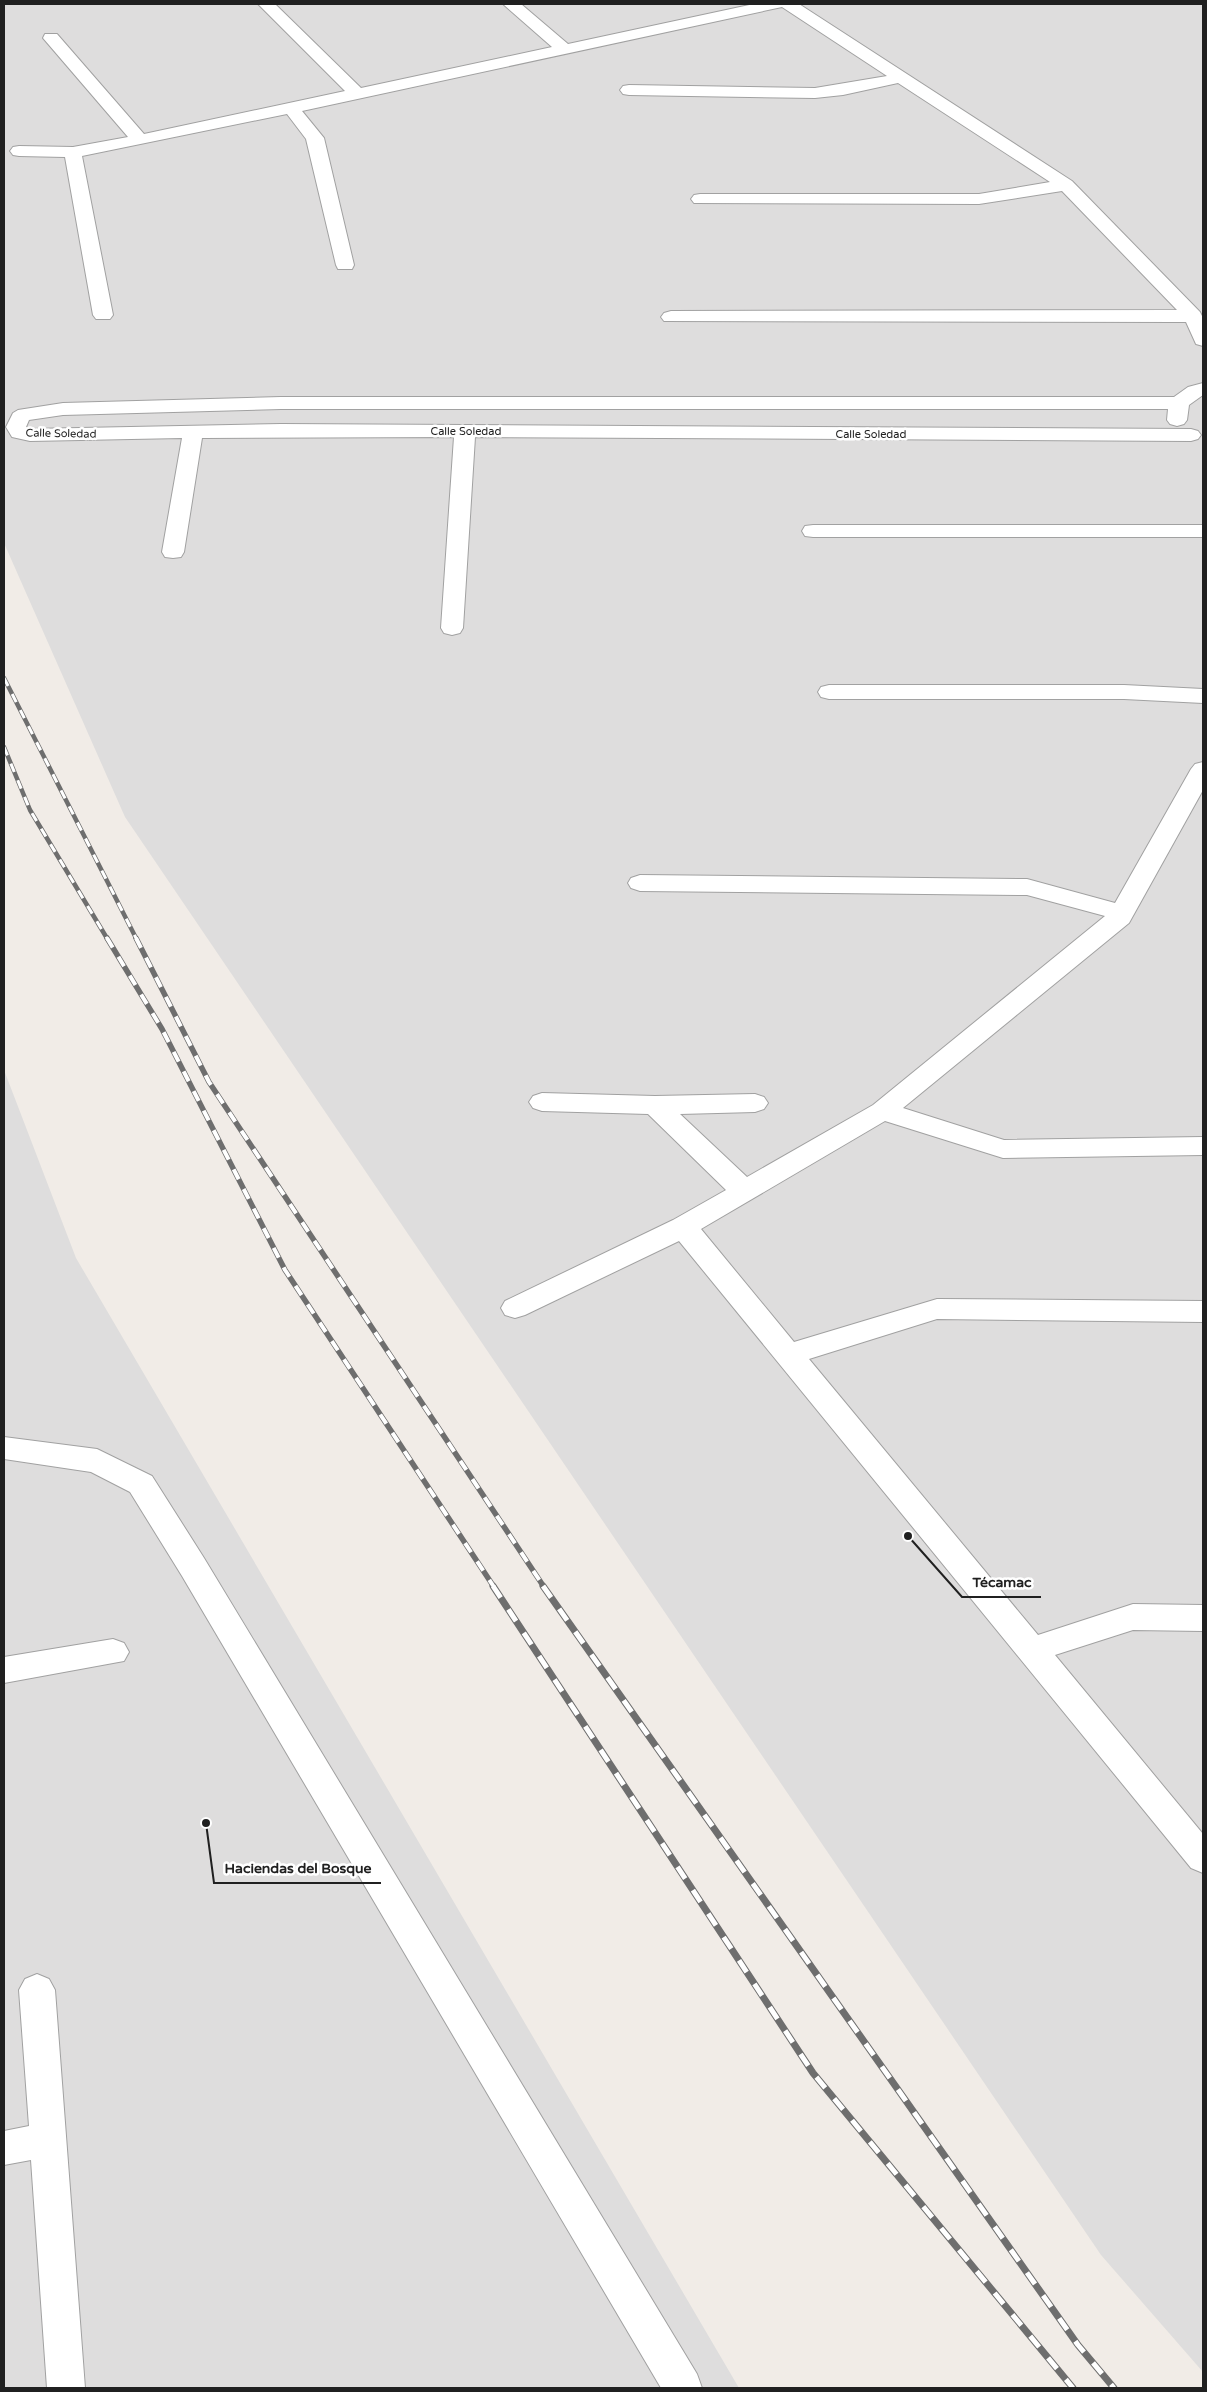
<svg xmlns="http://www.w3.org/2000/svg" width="1207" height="2392" font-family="'Varela Round',sans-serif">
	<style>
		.residential { fill: #dedddd }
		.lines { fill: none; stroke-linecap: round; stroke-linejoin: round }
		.minor-casing { stroke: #a1a1a1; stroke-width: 2 }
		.minor { fill: #fff; fill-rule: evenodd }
		.rail-far2-casing { stroke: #6e6e6e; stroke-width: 4.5 }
		.rail-far1-casing { stroke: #6e6e6e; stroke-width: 5.5 }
		.rail-casing { stroke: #6e6e6e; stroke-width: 7 }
		.rail-far2 { stroke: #fff; stroke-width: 3; stroke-dasharray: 9; stroke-linecap: butt }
		.rail-far1 { stroke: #fff; stroke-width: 4; stroke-dasharray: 11; stroke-linecap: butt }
		.rail { stroke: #fff; stroke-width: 5; stroke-dasharray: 14; stroke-linecap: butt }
		.labels { text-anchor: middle; stroke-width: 5; stroke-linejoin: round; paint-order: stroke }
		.far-street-label { font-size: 11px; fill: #202020; stroke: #fff }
		.leader { fill: none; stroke: #202020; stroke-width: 2 }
		.callout-dot { fill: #202020; stroke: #fff; stroke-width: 2 }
		.callout-label { font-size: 14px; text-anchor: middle; font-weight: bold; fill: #202020; stroke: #fff; stroke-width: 5; stroke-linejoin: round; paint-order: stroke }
	</style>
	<rect width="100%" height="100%" fill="#f1ece7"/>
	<g class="residential">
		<path d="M 4,4 L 1203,4 L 1203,2372 L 1101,2255 L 125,817 L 4,543 Z"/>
		<path d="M 4,1070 L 76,1258 L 739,2388 L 4,2388 Z"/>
	</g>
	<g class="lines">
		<g class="minor-casing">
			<g id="minor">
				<path d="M 258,4 L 275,4 L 361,88 L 552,47 L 503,4 L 521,4 L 568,44 L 754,4 L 799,4 L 1072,181 L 1200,312 L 1203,318 L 1203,346 L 1196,344 L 1186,322 L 664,321 L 661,317 L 664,313 L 671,311 L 1177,310 L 1062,191 L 979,204 L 694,203 L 691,199 L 694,195 L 700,194 L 979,194 L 1050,182 L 898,83 L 843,95 L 815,98 L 629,95 L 623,94 L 620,90 L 623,86 L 629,85 L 815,88 L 887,76 L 782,7 L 302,111 L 324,138 L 354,265 L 352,269 L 338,269 L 336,265 L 306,139 L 287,114 L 82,156 L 113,315 L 110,319 L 96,319 L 93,315 L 65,157 L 19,156 L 13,155 L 10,151 L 13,147 L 19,146 L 73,147 L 128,137 L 43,38 L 45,34 L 57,34 L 144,134 L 345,91 Z"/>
				<path d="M 1203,383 L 1203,395 L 1189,405 L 1187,420 L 1184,424 L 1177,426 L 1170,424 L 1167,420 L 1168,409 L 281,409 L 63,415 L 29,420 L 26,427 L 30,429 L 281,424 L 1191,429 L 1198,431 L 1201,435 L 1198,439 L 1191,441 L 475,437 L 463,628 L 460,633 L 452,635 L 444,633 L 441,628 L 454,437 L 202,438 L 184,552 L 181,557 L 173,558 L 165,557 L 162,552 L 182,438 L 30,441 L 12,437 L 6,427 L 13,413 L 18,410 L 63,403 L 281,397 L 1174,397 L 1188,387 Z"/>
				<path d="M 813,525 L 1203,525 L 1203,537 L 813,537 L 805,536 L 802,531 L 805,526 Z"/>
				<path d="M 829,685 L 1124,685 L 1203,689 L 1203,703 L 1124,699 L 829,699 L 821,697 L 818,692 L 821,687 Z"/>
				<path d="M 1203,762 L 1203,790 L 1129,923 L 903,1108 L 1004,1140 L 1203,1137 L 1203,1155 L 1003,1158 L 885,1121 L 701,1229 L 794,1342 L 937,1299 L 1203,1301 L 1203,1322 L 937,1319 L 809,1359 L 1038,1635 L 1133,1604 L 1203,1605 L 1203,1631 L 1133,1630 L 1055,1655 L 1203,1834 L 1203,1873 L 1191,1868 L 679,1241 L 525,1315 L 515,1318 L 505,1315 L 501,1308 L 505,1301 L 673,1220 L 726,1190 L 648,1114 L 542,1111 L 533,1108 L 529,1102 L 533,1096 L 542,1093 L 655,1096 L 755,1094 L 764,1097 L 768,1103 L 764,1109 L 755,1112 L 680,1114 L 747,1177 L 873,1105 L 1105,916 L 1027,895 L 640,891 L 631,888 L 628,883 L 631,878 L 640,875 L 1027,879 L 1115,903 L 1191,769 L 1195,764 Z"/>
				<path d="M 4,1437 L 97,1449 L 152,1476 L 204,1558 L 697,2374 L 702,2388 L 661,2388 L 182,1576 L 130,1492 L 91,1472 L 4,1459 Z"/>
				<path d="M 113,1639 L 124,1643 L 129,1652 L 124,1661 L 4,1683 L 4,1657 Z"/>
				<path d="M 37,1974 L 49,1979 L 55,1990 L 85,2388 L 47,2388 L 31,2160 L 4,2165 L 4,2131 L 29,2126 L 19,1990 L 25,1979 Z"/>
			</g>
		</g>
		<use href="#minor" class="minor"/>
		<g class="rail-far2-casing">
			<g id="rail-far2">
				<path d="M 4,678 L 137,940"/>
				<path d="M 4,747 L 30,810 L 108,940"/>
			</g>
		</g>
		<g class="rail-far1-casing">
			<g id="rail-far1">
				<path d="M 107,938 L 162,1029 L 285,1270 L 494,1587"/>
				<path d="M 136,938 L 209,1082 L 544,1587"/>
			</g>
		</g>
		<g class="rail-casing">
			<g id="rail">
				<path d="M 493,1586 L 813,2073 L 1073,2388"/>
				<path d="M 543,1586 L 1078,2345 L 1114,2388"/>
			</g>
		</g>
		<use href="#rail-far2" class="rail-far2"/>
		<use href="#rail-far1" class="rail-far1"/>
		<use href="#rail" class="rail"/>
	</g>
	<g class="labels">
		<g class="far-street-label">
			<text x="466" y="435">Calle Soledad</text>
			<text transform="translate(61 433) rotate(1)" y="4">Calle Soledad</text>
			<text x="871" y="438">Calle Soledad</text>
		</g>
	</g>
	<path class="leader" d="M908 1536L962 1597H1041M206 1823L214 1883H381"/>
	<g class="callout-dot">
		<circle cx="908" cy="1536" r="5"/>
		<circle cx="206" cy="1823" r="5"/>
	</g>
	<g class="callout-label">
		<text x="1002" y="1587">Técamac</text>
		<text x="298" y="1873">Haciendas del Bosque</text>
	</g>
	<rect width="1207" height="2392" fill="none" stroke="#202020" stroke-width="10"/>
</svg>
